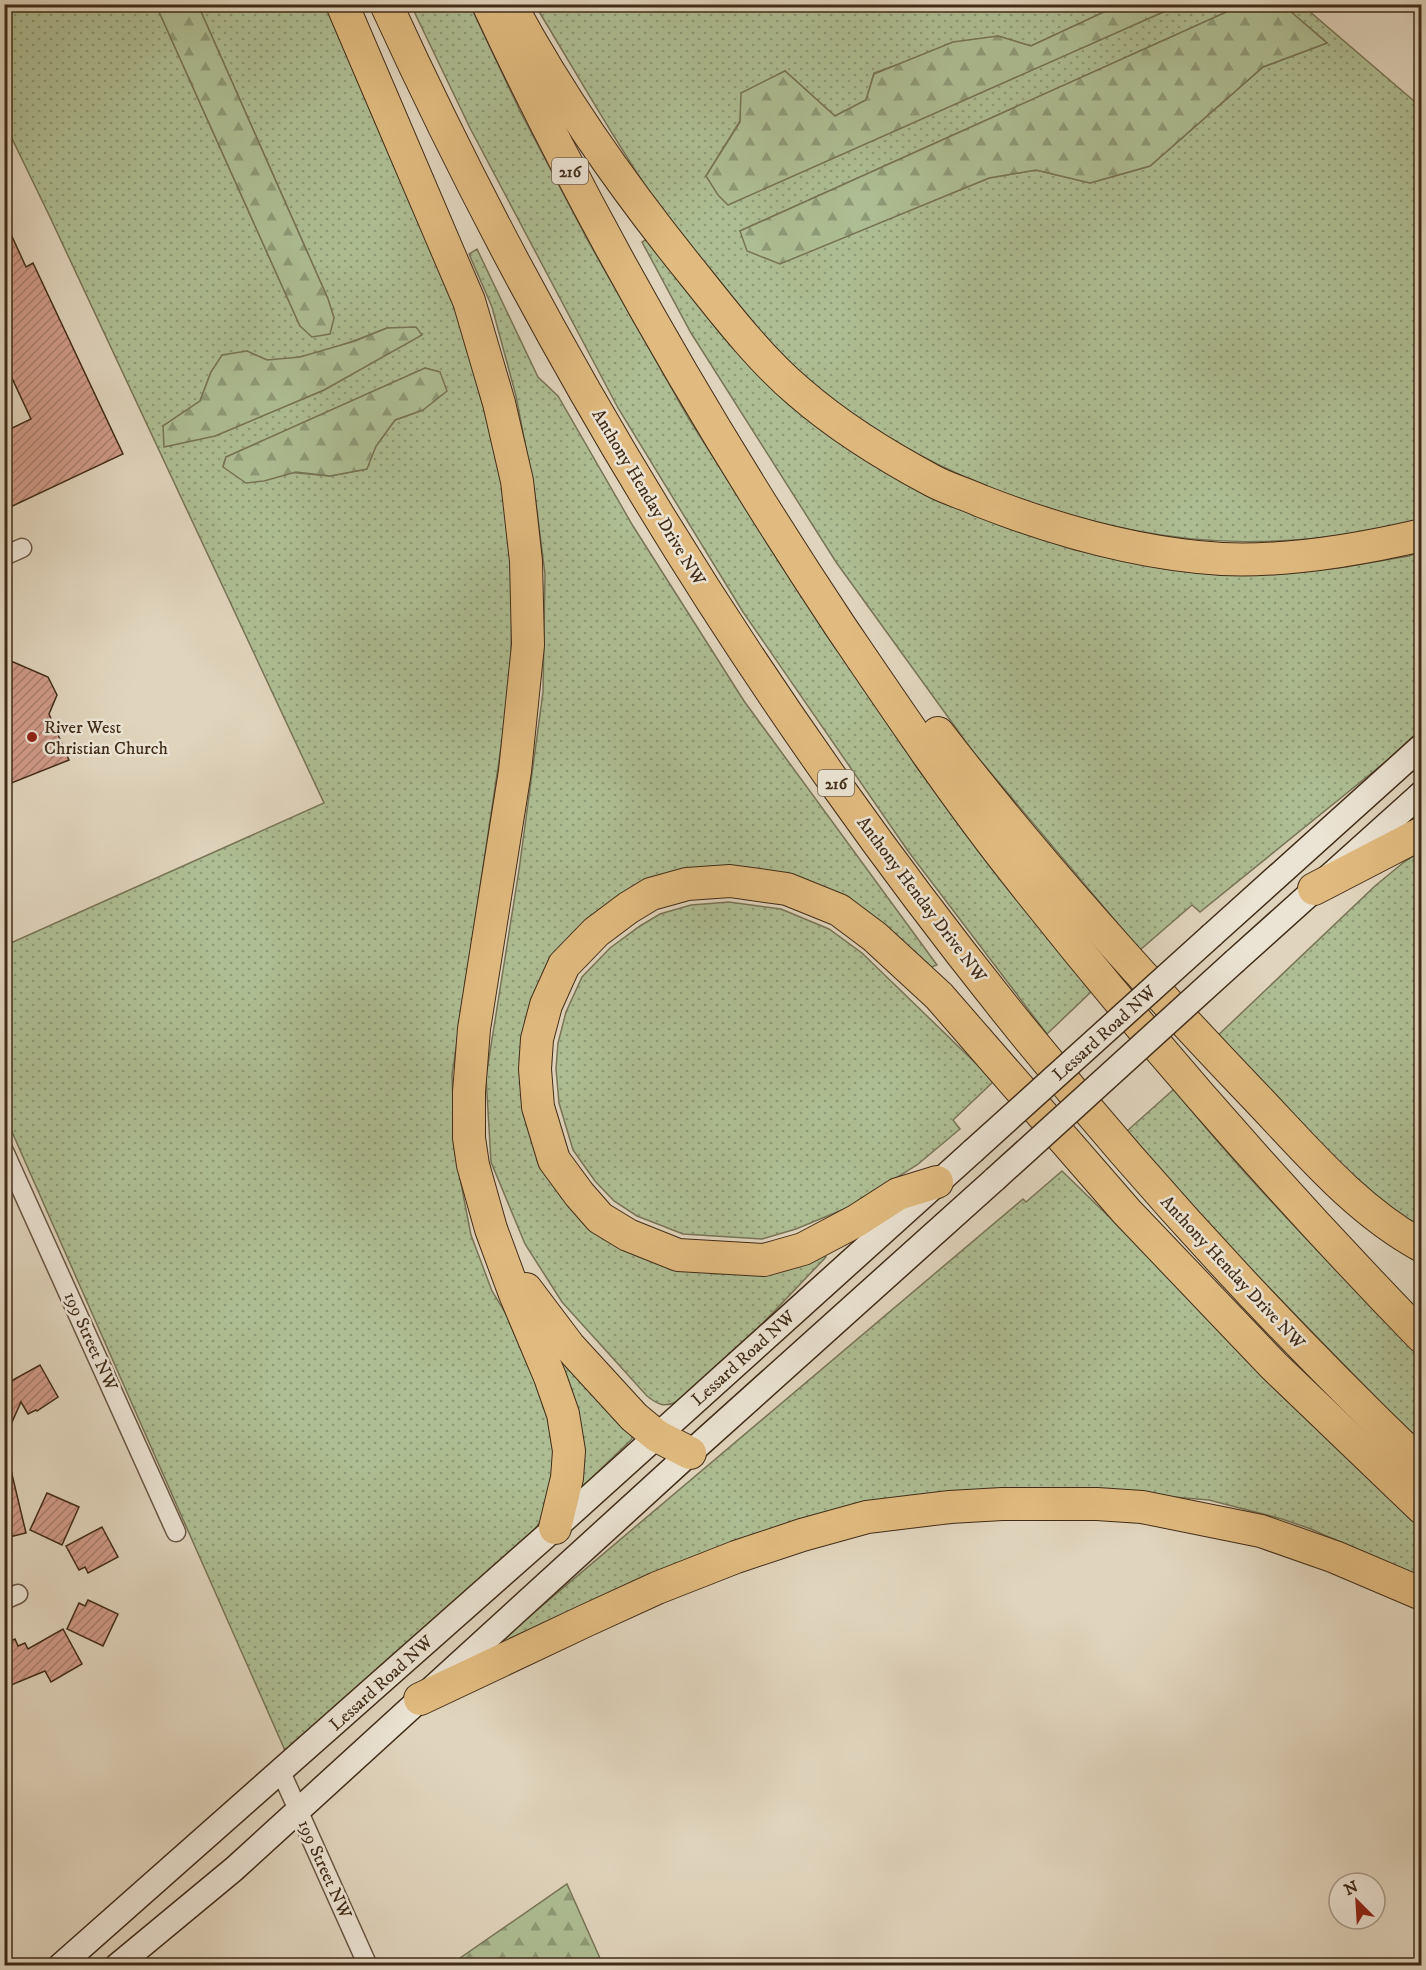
<svg xmlns="http://www.w3.org/2000/svg" width="1426" height="1970" font-family="'IM FELL DW Pica',serif">
	<style>
		.grass { fill: url(#grass-dots); stroke: #787456; stroke-width: 1.5; fill-rule: evenodd }
		.forest { fill: url(#forest-firs); stroke: #787456; stroke-width: 1.5 }
		.building { fill: url(#building-hatch); stroke: #412c18; stroke-width: 1.5 }
		.lines { fill: none; stroke-linecap: round; stroke-linejoin: round }
		.minor-casing { stroke: #695641; stroke-width: 21 }
		.secondary-casing { stroke: #412c18; stroke-width: 27 }
		.motorway-casing { stroke: #412c18; stroke-width: 34 }
		.minor { stroke: #ebe3d3; stroke-width: 18 }
		.secondary { stroke: #ebe3d3; stroke-width: 24 }
		.motorway { stroke: #e0ba7e; stroke-width: 32 }
		.secondary-bridge-casing { stroke: #412c18; stroke-width: 27; stroke-linecap: butt }
		.secondary-bridge { stroke: #ebe3d3; stroke-width: 24 }
		.poi-dot { fill: #8f2418; stroke: #ebe3d3; stroke-width: 2 }
		.labels { text-anchor: middle; stroke-width: 5; stroke-linejoin: round; paint-order: stroke }
		.shield { fill: #ebe3d3; stroke: #746350; stroke-width: 1.5 }
		.shield-label { font-size: 16px; font-weight: bold; fill: #412c18 }
		.street-label { font-size: 18px; fill: #412c18; stroke: #ebe3d3 }
		.poi-label { font-size: 18px; fill: #412c18; stroke: #ebe3d3; text-anchor: start }
	</style>
	<defs>
		<pattern id="grass-dots" width="8" height="8" patternUnits="userSpaceOnUse" patternTransform="scale(1.5)"><rect width="8" height="8" fill="#aebd93"/><path d="M2 2h.1M6 6h.1" fill="none" stroke="#8f9a77" stroke-width="1.8" stroke-linecap="round"/></pattern>
		<pattern id="forest-firs" width="22" height="20" patternUnits="userSpaceOnUse" patternTransform="scale(1.5)"><rect width="22" height="20" fill="#aebd93"/><path d="M5 1l3.5 6h-7zM16 11l3.5 6h-7z" fill="#8f9a77"/></pattern>
		<pattern id="building-hatch" width="6" height="6" patternUnits="userSpaceOnUse" patternTransform="scale(1.5)"><rect width="6" height="6" fill="#d09a88"/><path d="M-1 1l2-2M0 6l6-6M5 7l2-2" fill="none" stroke="#aa7e6e"/></pattern>
	</defs>
	<rect width="100%" height="100%" fill="#e0d4bc"/>
	<filter id="stains"><feTurbulence type="fractalNoise" baseFrequency=".00333" numOctaves="4"/><feColorMatrix values="0 0 0 0 .2 0 0 0 0 .09 0 0 0 0 .02 0 0 0 .5 -.17"/></filter>
	<radialGradient id="worn" r=".72"><stop offset=".6" stop-color="#630" stop-opacity="0"/><stop offset="1" stop-color="#630" stop-opacity=".3"/></radialGradient>
	<g class="grass">
		<path d="M 5,5 L 156,5 L 300,326 L 334,318 L 328,299 L 198,5 L 328,5 L 450,288 L 500,466 L 513,569 L 510,687 L 452,1075 L 455,1153 L 471,1235 L 492,1291 L 543,1375 L 562,1429 L 548,1510 L 533,1532 L 287,1755 L 5,1116 L 4,946 L 324,803 L 49,215 L 5,124 ZM 387,328 L 422,334 L 324,390 L 215,436 L 163,426 L 200,401 L 211,372 L 247,351 C 253,354 262,359 268,360 C 301,363 357,340 387,328 ZM 425,368 L 440,372 L 423,410 L 395,420 L 376,446 L 366,469 L 330,476 L 223,466 L 226,457 Z"/>
		<path d="M 411,5 L 470,5 L 520,111 L 587,239 L 689,419 L 784,569 L 918,769 L 1091,992 L 1047,1034 L 908,851 L 743,612 L 618,408 L 470,128 Z"/>
		<path d="M 535,5 L 1119,5 L 1031,46 L 998,36 L 913,59 L 874,73 L 866,100 L 835,116 L 785,71 L 742,93 L 740,121 L 706,176 L 728,204 L 1179,5 L 1242,5 L 740,231 L 780,263 L 989,178 L 1036,170 L 1090,183 L 1150,166 L 1263,67 L 1327,43 L 1283,5 L 1302,5 L 1421,107 L 1421,519 C 1400,526 1378,529 1356,533 C 1279,545 1208,545 1132,530 C 1016,506 900,458 809,380 C 776,352 746,314 719,280 C 699,256 677,232 659,206 C 614,141 576,72 535,5 Z"/>
		<path d="M 647,239 L 720,333 L 788,404 L 849,449 L 928,496 L 1007,528 L 1075,550 L 1165,569 L 1222,575 L 1281,573 L 1338,568 L 1409,556 L 1421,552 L 1421,729 L 1384,763 L 1200,912 L 1192,905 L 1140,950 L 974,753 L 836,562 L 691,333 L 642,242 Z"/>
		<path d="M 477,249 L 538,377 L 558,396 L 633,526 L 744,701 L 937,965 L 929,968 L 776,872 L 578,929 L 530,1120 L 662,1262 L 715,1274 L 776,1269 L 823,1254 L 826,1257 L 763,1323 L 676,1402 C 664,1408 657,1404 647,1396 L 562,1302 L 525,1244 L 491,1162 L 486,1077 L 519,870 L 543,692 L 545,574 L 535,495 L 516,396 L 492,307 L 469,254 Z"/>
		<path d="M 1421,851 L 1421,1231 L 1380,1204 L 1211,1042 L 1375,886 L 1404,862 Z"/>
		<path d="M 729,902 L 781,909 L 829,929 L 862,953 L 994,1081 L 953,1120 L 960,1129 L 917,1165 L 849,1207 L 796,1229 L 762,1239 L 683,1234 L 637,1216 L 614,1201 L 595,1181 L 573,1150 L 559,1103 L 556,1069 L 558,1043 L 566,1012 L 582,977 L 610,948 L 640,926 L 660,914 L 691,905 Z"/>
		<path d="M 1174,1089 C 1250,1184 1336,1270 1421,1356 L 1421,1444 L 1216,1233 L 1127,1131 Z"/>
		<path d="M 1062,1171 L 1421,1520 L 1421,1582 L 1376,1558 L 1311,1529 L 1282,1519 L 1209,1500 L 1068,1488 L 955,1491 L 492,1648 L 1023,1199 L 1026,1202 Z"/>
		<path d="M 556,1355 L 632,1434 L 632,1439 L 579,1490 Z"/>
	</g>
	<g class="forest">
		<path d="M 156,5 L 198,5 L 328,299 L 334,318 L 330,334 L 312,337 L 300,326 Z"/>
		<path d="M 1119,5 L 1179,5 L 728,205 L 718,195 L 706,176 L 740,122 L 741,93 L 785,71 L 835,116 L 866,100 L 874,74 L 953,42 L 998,36 L 1031,46 Z"/>
		<path d="M 1242,5 L 1283,5 L 1327,43 L 1263,67 L 1150,166 L 1090,183 L 1036,170 L 989,178 L 780,264 L 747,251 L 740,231 Z"/>
		<path d="M 416,327 L 422,335 L 324,390 L 215,436 L 164,447 L 163,426 L 200,401 L 211,372 L 222,355 L 247,351 L 267,360 L 300,357 L 355,341 L 387,328 Z"/>
		<path d="M 425,368 L 440,372 L 447,391 L 423,410 L 395,420 L 376,446 L 367,469 L 330,476 L 296,472 L 264,481 L 246,483 L 223,467 L 226,457 Z"/>
		<path d="M 567,1884 L 603,1965 L 450,1965 Z"/>
	</g>
	<g class="building">
		<path d="M 4,219 L 26,267 L 33,263 L 123,454 L 4,510 L 4,432 L 31,419 L 4,361 Z"/>
		<path d="M 4,658 L 48,677 L 57,695 L 49,714 L 69,760 L 4,786 Z"/>
		<path d="M 40,1365 L 58,1397 L 37,1411 L 36,1410 L 28,1414 L 21,1402 L 4,1440 L 4,1385 Z"/>
		<path d="M 10,1466 L 26,1533 L 5,1538 L 5,1467 Z"/>
		<path d="M 47,1493 L 79,1507 L 62,1545 L 30,1530 Z"/>
		<path d="M 102,1527 L 118,1557 L 88,1573 L 85,1567 L 79,1570 L 66,1546 Z"/>
		<path d="M 88,1600 L 118,1614 L 103,1646 L 67,1629 L 79,1603 L 85,1606 Z"/>
		<path d="M 63,1629 L 82,1664 L 51,1682 L 45,1671 L 4,1688 L 4,1644 L 15,1639 L 18,1646 L 25,1643 L 28,1649 Z"/>
	</g>
	<g class="lines">
		<g class="minor-casing">
			<g id="minor">
				<path d="M 4,556 L 22,548"/>
				<path d="M 4,1151 L 176,1532"/>
				<path d="M 4,1600 L 18,1594"/>
				<path d="M 281,1772 L 368,1966"/>
			</g>
		</g>
		<g class="secondary-casing">
			<g id="secondary">
				<path d="M 1212,935 L 1422,746"/>
				<path d="M 1235,961 L 1422,793"/>
				<path d="M 60,1966 L 555,1528 L 973,1151"/>
				<path d="M 117,1966 L 234,1869 L 690,1453 L 995,1179"/>
			</g>
		</g>
		<g class="motorway-casing">
			<g id="motorway">
				<path d="M 342,4 L 469,301 L 499,403 L 517,481 L 526,561 L 528,645 L 515,771 L 474,1029 L 469,1092 L 469,1138 L 473,1165 L 491,1229 L 515,1294 L 550,1377 L 563,1414 L 569,1451 L 567,1478 L 555,1528"/>
				<path d="M 386,4 C 636,550 989,1050 1422,1465"/>
				<path d="M 488,4 C 589,221 708,427 840,626 C 895,707 950,789 1011,867 C 1140,1031 1276,1187 1422,1337"/>
				<path d="M 510,4 C 562,101 626,191 695,276 C 726,315 761,360 799,392 C 838,426 888,457 933,481 C 948,489 966,494 981,501 C 1058,531 1139,554 1222,559 C 1287,562 1358,550 1422,535"/>
				<path d="M 938,733 C 1035,859 1141,977 1251,1092 C 1303,1146 1354,1209 1422,1246"/>
				<path d="M 1314,889 L 1422,833"/>
				<path d="M 937,1182 L 898,1194 L 856,1221 L 803,1249 L 764,1260 L 678,1255 L 628,1235 L 600,1218 L 579,1194 L 554,1160 L 538,1107 L 535,1069 L 537,1039 L 546,1005 L 564,965 L 596,932 L 628,908 L 651,894 L 687,884 L 730,881 L 787,889 L 839,910 L 875,937 L 939,996 L 1127,1212 L 1274,1366 L 1422,1508"/>
				<path d="M 526,1289 L 569,1346 L 634,1417 L 657,1436 L 690,1453"/>
				<path d="M 420,1699 L 585,1621 L 657,1588 L 736,1557 L 802,1535 L 867,1517 L 950,1507 L 1002,1504 L 1097,1504 L 1142,1507 L 1261,1531 L 1335,1557 L 1422,1594"/>
			</g>
		</g>
		<use href="#minor" class="minor"/>
		<use href="#secondary" class="secondary"/>
		<use href="#motorway" class="motorway"/>
		<g class="secondary-bridge-casing">
			<g id="secondary-bridge">
				<path d="M 973,1151 L 1212,935"/>
				<path d="M 995,1179 L 1235,961"/>
			</g>
		</g>
		<use href="#secondary-bridge" class="secondary-bridge"/>
	</g>
	<circle class="poi-dot" cx="32" cy="737" r="6"/>
	<g class="labels">
		<g class="shield">
			<rect x="552" y="158" width="36" height="26" rx="4.5"/>
			<rect x="818" y="770" width="36" height="26" rx="4.5"/>
		</g>
		<g class="shield-label">
			<text x="570" y="177">216</text>
			<text x="836" y="789">216</text>
		</g>
		<g class="street-label">
			<text transform="translate(649 497) rotate(59)" y="6">Anthony Henday Drive NW</text>
			<text transform="translate(922 899) rotate(53)" y="6">Anthony Henday Drive NW</text>
			<text transform="translate(1104 1033) rotate(-42)" y="6">Lessard Road NW</text>
			<text transform="translate(1233 1272) rotate(47)" y="6">Anthony Henday Drive NW</text>
			<text transform="translate(91 1341) rotate(66)" y="6">199 Street NW</text>
			<text transform="translate(743 1358) rotate(-42)" y="6">Lessard Road NW</text>
			<text transform="translate(381 1683) rotate(-42)" y="6">Lessard Road NW</text>
			<text transform="translate(325 1869) rotate(66)" y="6">199 Street NW</text>
		</g>
		<g class="poi-label">
			<text x="44" y="733">River West<tspan x="44" dy="21">Christian Church</tspan></text>
		</g>
	</g>
	<rect width="1426" height="1970" fill="none" stroke="#e0d4bc" stroke-width="24"/>
	<rect x="6" y="6" width="1414" height="1958" fill="none" stroke="#412c18" stroke-width="3"/>
	<rect x="12" y="12" width="1402" height="1946" fill="none" stroke="#412c18" stroke-width="1.5"/>
	<g transform="translate(1357 1901) rotate(336)"><circle r="28" fill="#ebe3d3" stroke="#a79a88" stroke-width="1.5"/>
	<path d="M0-4.5L10 22L0 15L-10 22Z" fill="#8f2418"/>
	<text y="-9" font-size="16" font-weight="bold" text-anchor="middle" fill="#412c18">N</text>
	</g>
	<rect width="100%" height="100%" filter="url(#stains)"/>
	<rect width="100%" height="100%" fill="url(#worn)"/>
</svg>
